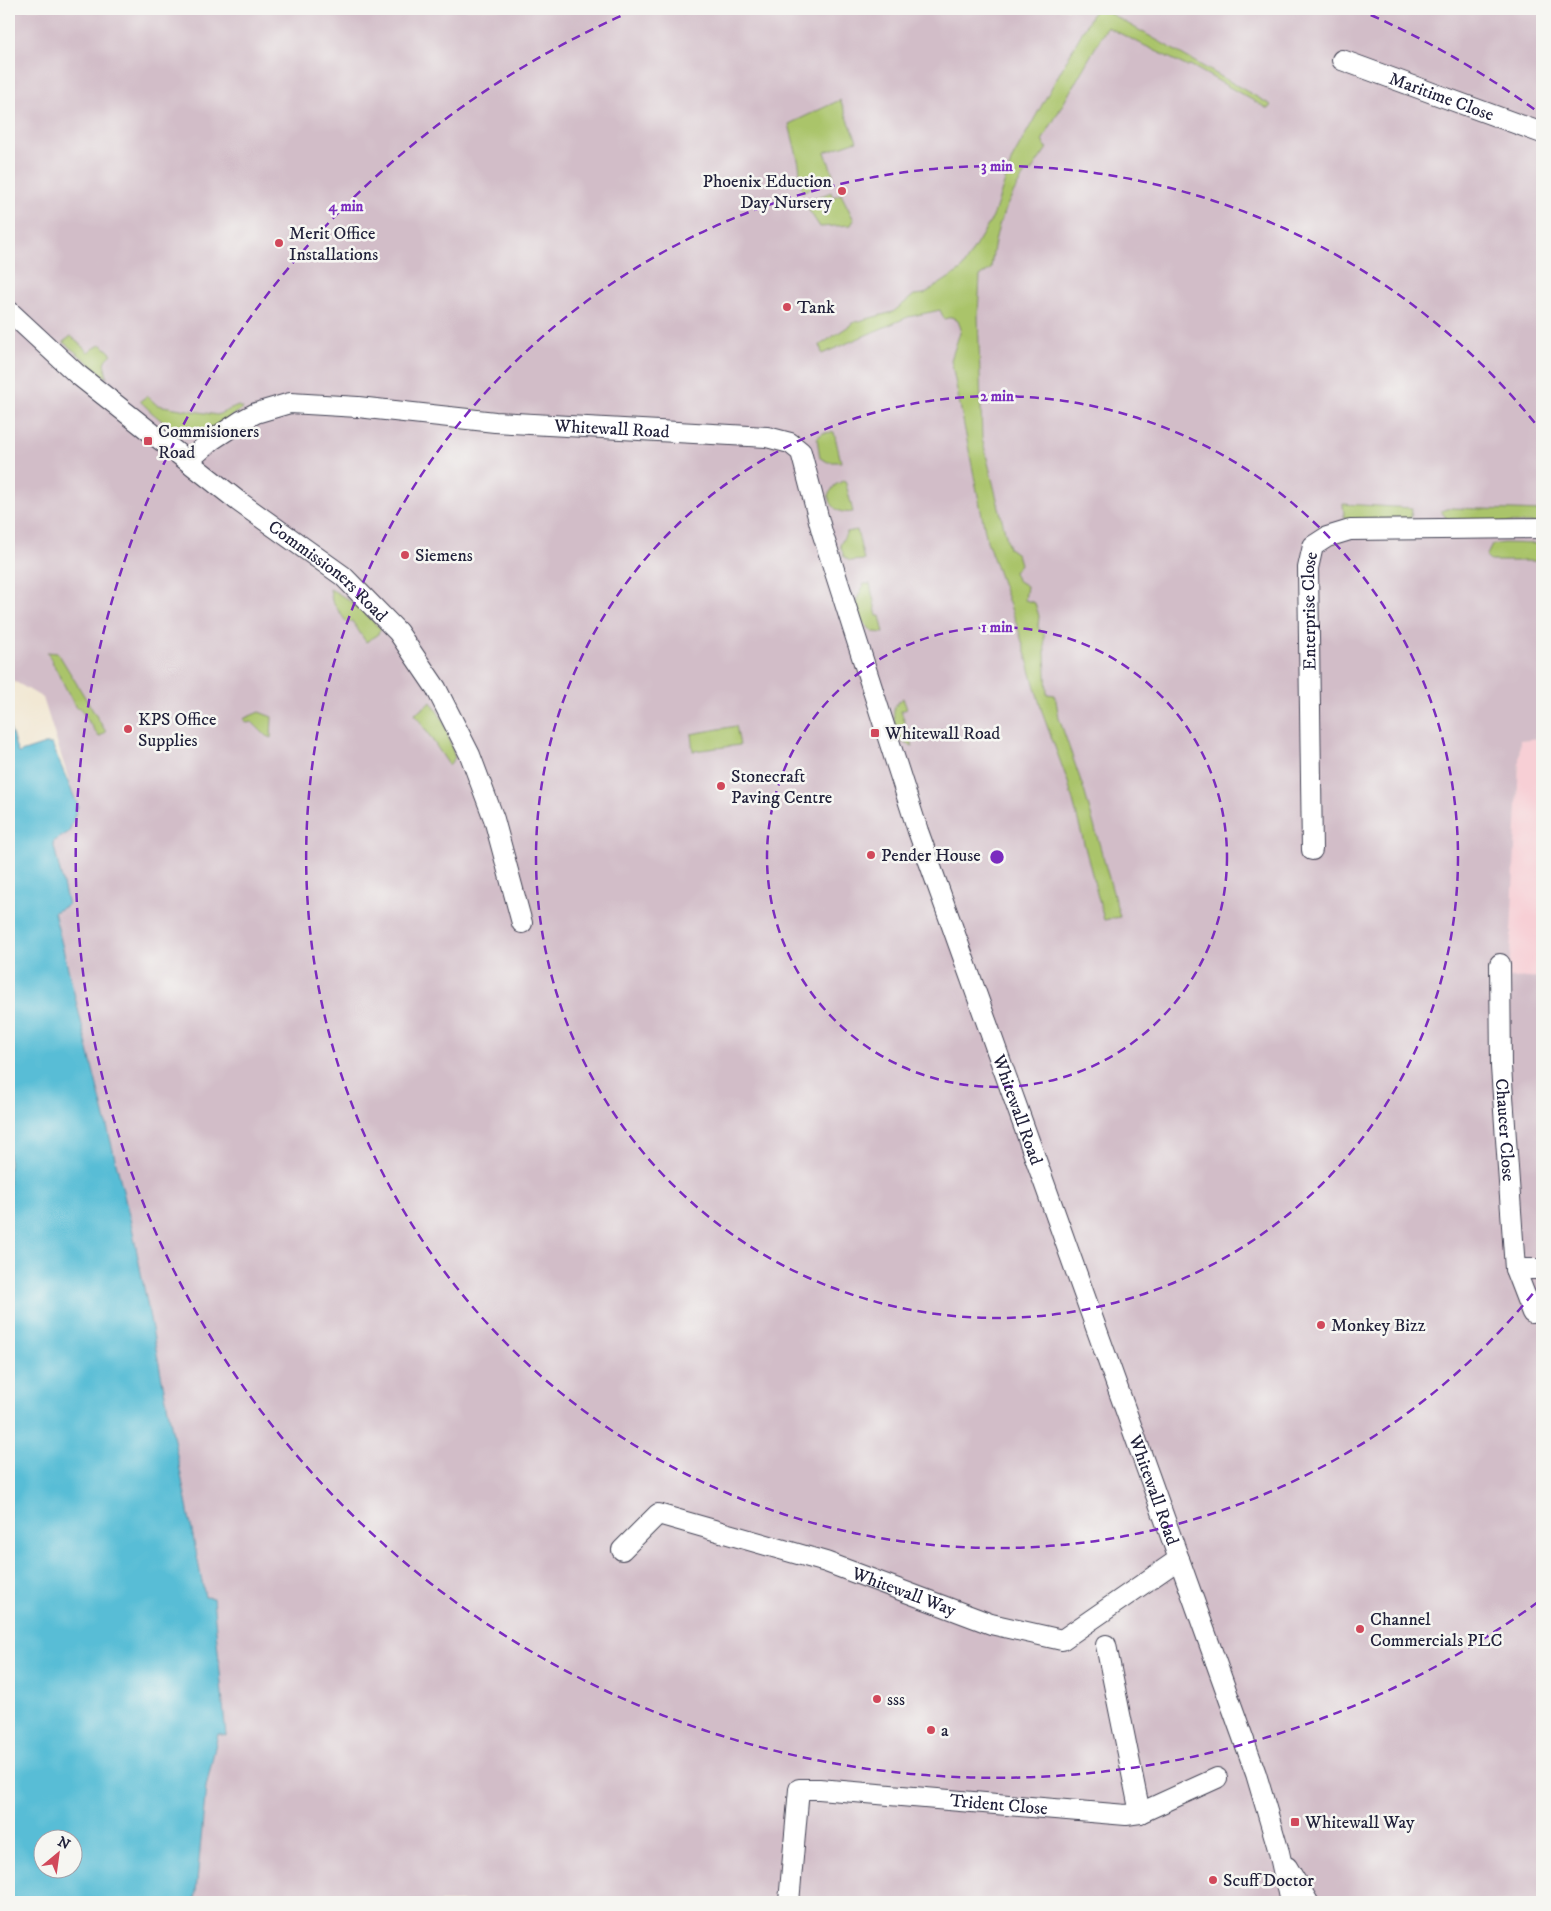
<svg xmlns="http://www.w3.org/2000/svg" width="1551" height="1911" font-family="'IM FELL DW Pica',serif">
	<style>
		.built { fill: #f7cfd5 }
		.industrial { fill: #d2bdc8 }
		.green { fill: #aac46a; stroke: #667352 }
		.water { fill: #58bdd6; stroke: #3d7088; fill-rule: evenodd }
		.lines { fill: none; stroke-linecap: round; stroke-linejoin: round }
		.minor-casing { stroke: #414052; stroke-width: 22 }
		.minor { stroke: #fff; stroke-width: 20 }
		.ring { fill: none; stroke: #7b2cbf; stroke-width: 2.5; stroke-dasharray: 9 6 }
		.poi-dot { fill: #d1495b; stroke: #f6f6f2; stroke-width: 2 }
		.labels { text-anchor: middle; stroke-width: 5; stroke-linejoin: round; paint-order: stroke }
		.street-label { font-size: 18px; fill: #22223b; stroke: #f6f6f2 }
		.poi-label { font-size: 18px; fill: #22223b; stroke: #f6f6f2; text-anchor: start }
		.centre { fill: #7b2cbf; stroke: #f6f6f2; stroke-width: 2.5 }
		.ring-label { font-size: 15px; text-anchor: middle; font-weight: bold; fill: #7b2cbf; stroke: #f6f6f2; stroke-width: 5; stroke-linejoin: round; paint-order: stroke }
	</style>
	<rect width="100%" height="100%" fill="#f6f6f2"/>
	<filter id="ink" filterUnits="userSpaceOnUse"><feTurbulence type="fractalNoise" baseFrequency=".02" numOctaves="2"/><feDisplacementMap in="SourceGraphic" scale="10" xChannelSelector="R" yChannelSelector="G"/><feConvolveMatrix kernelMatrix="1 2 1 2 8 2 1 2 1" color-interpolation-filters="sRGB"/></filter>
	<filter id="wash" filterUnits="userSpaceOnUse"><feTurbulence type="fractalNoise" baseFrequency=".0096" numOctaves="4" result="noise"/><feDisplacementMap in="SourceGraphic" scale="20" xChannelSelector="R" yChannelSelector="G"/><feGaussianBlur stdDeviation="1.12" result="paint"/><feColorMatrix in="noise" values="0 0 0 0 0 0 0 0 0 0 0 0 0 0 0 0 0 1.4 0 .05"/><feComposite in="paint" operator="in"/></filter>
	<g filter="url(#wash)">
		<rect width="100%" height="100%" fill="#f2e8d4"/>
		<path class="built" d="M 1542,738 L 1542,977 L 1508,979 L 1520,740 Z"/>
		<path class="industrial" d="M 9,9 L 1542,9 L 1542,738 L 1520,740 L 1509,978 L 1542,977 L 1542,1902 L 195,1902 L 206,1787 L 218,1734 L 226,1736 L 213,1598 L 205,1597 L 132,1227 L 54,911 L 68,905 L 53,842 L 68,829 L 77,806 L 43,698 L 9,678 Z"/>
		<g class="green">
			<path d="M 1095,9 L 1111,9 L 1109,13 L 1271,105 L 1268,109 L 1190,65 L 1188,67 L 1107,27 L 1042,141 L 1047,148 L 1030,173 L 1026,172 C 1004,207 995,227 991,269 L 980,276 L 978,314 L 982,438 L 1009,548 L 1017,554 L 1020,564 L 1014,572 L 1017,580 L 1027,586 L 1025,600 L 1035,603 L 1039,616 L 1038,628 L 1044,633 L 1047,694 L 1055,695 L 1059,718 L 1084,790 L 1120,917 L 1104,920 L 1068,782 L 1043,715 L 1018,628 L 987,541 L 951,360 L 961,329 L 958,321 L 952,317 L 944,319 L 940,310 L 908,317 L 822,354 L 820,345 L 855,322 L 893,312 L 914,295 L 924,294 L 961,270 L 993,217 L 1012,159 Z"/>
			<path d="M 840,100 L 857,141 L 825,152 L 834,177 L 802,192 L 799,164 L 789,124 Z"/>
			<path d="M 831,192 L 833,197 L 841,194 L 854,220 L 851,225 L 820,227 L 804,203 Z"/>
			<path d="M 71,336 L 88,352 L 101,344 L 112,354 L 104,362 L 107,378 L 63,342 Z"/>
			<path d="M 147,396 L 157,405 L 217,415 L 238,406 L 243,408 C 233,415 221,426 210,430 C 182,442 158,419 140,401 Z"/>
			<path d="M 834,432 L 841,462 L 828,462 L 820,458 L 817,438 L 823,433 Z"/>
			<path d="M 845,480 L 853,512 C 839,514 832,509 828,495 L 835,485 Z"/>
			<path d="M 1343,504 L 1412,508 L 1410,526 L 1354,524 L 1344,517 Z"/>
			<path d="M 1451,508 L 1542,511 L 1542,523 L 1449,522 L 1441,511 Z"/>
			<path d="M 857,530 L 864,560 L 850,561 L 844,557 L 840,545 L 847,532 Z"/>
			<path d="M 1503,543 L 1542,544 L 1542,561 L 1490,561 L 1486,557 L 1492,545 Z"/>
			<path d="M 864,584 L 870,584 L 877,616 L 880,616 L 884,633 L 873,632 L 862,621 L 856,601 Z"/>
			<path d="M 330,589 C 349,598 365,614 381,629 L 378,634 L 366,642 L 352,621 L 347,623 L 332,601 Z"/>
			<path d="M 47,652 L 58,653 L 106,732 L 99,737 L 79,707 L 76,708 Z"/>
			<path d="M 903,698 L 907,709 L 901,711 L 913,746 L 902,742 C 896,726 886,709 903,698 Z"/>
			<path d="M 431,702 L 443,720 L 455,758 L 449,765 L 415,714 Z"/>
			<path d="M 259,712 L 272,717 L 271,738 L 266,736 L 252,722 L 247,723 L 243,719 Z"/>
			<path d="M 736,726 L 740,745 L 693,751 L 691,734 Z"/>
		</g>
		<path class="water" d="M 9,725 L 18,753 L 45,744 L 52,744 L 78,806 L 69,832 L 53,842 L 68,905 L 54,912 L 132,1227 L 205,1597 L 213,1598 L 226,1736 L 218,1734 L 206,1787 L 195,1902 L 9,1902 ZM 42,1838 L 72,1838 L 72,1868 L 42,1868 Z"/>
	</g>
	<g filter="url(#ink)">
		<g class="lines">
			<g class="minor-casing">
				<g id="minor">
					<path id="s1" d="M 1342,60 L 1542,133"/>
					<path id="s2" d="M 9,311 L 77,374 L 238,501 L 343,576 L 398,632 L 436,688 L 470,755 L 494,819 L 522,923"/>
					<path id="s3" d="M 188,461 L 212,440 L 241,421 L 256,413 L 290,403 L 358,407 L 495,422 L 767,437 L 790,443 L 801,452 L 822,532 L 918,831 L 1256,1774 L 1279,1852 L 1290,1902"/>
					<path id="s4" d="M 1312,850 L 1308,568 L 1313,546 L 1327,537 L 1350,530 L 1542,528"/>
					<path id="s5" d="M 1500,964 L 1501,1067 L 1515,1269 L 1542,1269"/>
					<path d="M 1515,1269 L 1532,1313"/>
					<path id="s6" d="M 622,1550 L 658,1514 L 826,1562 L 991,1624 L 1062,1640 L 1179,1559"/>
					<path d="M 1140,1813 L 1217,1778"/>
					<path d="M 1287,1867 L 1308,1902"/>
					<path id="s7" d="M 789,1902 L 799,1789 L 819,1789 L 1126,1815 L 1140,1813 L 1106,1645"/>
				</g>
			</g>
			<use href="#minor" class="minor"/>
		</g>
	</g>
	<g class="ring">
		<circle cx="997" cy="857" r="230"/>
		<circle cx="997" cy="857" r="461"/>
		<path d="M1542 1282A691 691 0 1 1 1542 432"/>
		<path d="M1538 1602A921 921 0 1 1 637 9M1357 9A921 921 0 0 1 1538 112"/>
	</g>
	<g class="poi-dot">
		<circle cx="842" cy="191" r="5"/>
		<circle cx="279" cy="243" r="5"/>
		<circle cx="787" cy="307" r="5"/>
		<rect x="143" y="436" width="10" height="10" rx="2.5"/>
		<circle cx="405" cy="555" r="5"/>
		<circle cx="128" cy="729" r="5"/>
		<rect x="870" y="728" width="10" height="10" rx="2.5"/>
		<circle cx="721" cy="786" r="5"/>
		<circle cx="871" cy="855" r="5"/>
		<circle cx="1321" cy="1325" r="5"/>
		<circle cx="1360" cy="1629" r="5"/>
		<circle cx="877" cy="1699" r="5"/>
		<circle cx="931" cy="1730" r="5"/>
		<rect x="1290" y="1817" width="10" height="10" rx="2.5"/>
		<circle cx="1213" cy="1880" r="5"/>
	</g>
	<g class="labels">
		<g class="street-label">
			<text dy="6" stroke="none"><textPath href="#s1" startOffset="106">Maritime Close</textPath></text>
			<text dy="6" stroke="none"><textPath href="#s3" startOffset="442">Whitewall Road</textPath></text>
			<text dy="6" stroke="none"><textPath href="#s2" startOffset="412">Commissioners Road</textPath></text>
			<text dy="6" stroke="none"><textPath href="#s4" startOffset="239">Enterprise Close</textPath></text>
			<text dy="6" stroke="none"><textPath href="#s3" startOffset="1328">Whitewall Road</textPath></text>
			<text dy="6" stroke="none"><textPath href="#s5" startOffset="166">Chaucer Close</textPath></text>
			<text dy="6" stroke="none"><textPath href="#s3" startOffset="1732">Whitewall Road</textPath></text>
			<text dy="6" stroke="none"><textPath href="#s6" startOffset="309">Whitewall Way</textPath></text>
			<text dy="6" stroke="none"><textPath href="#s7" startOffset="314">Trident Close</textPath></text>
		</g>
		<g class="poi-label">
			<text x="832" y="187" text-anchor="end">Phoenix Eduction<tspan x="832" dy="21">Day Nursery</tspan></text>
			<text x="289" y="239">Merit Office<tspan x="289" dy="21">Installations</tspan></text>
			<text x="797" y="313">Tank</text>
			<text x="158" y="437">Commisioners<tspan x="158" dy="21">Road</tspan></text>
			<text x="415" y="561">Siemens</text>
			<text x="138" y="725">KPS Office<tspan x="138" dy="21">Supplies</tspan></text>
			<text x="885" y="739">Whitewall Road</text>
			<text x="731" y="782">Stonecraft<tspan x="731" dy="21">Paving Centre</tspan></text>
			<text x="881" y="861">Pender House</text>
			<text x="1331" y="1331">Monkey Bizz</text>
			<text x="1370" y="1625">Channel<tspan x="1370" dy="21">Commercials PLC</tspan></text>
			<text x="887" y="1705">sss</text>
			<text x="941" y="1736">a</text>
			<text x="1305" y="1828">Whitewall Way</text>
			<text x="1223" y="1886">Scuff Doctor</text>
		</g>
	</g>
	<circle cx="997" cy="857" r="8" class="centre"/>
	<g class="ring-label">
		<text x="997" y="171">3 min</text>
		<text x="346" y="211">4 min</text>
		<text x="997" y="401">2 min</text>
		<text x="997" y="632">1 min</text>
	</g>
	<rect width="1551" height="1911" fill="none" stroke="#f6f6f2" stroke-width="30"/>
	<g transform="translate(58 1854) rotate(29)"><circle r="24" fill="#f6f6f2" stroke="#a1a1a9"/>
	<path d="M0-4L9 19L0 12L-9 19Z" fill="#d1495b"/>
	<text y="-8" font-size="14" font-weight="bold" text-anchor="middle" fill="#22223b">N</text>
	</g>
</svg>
